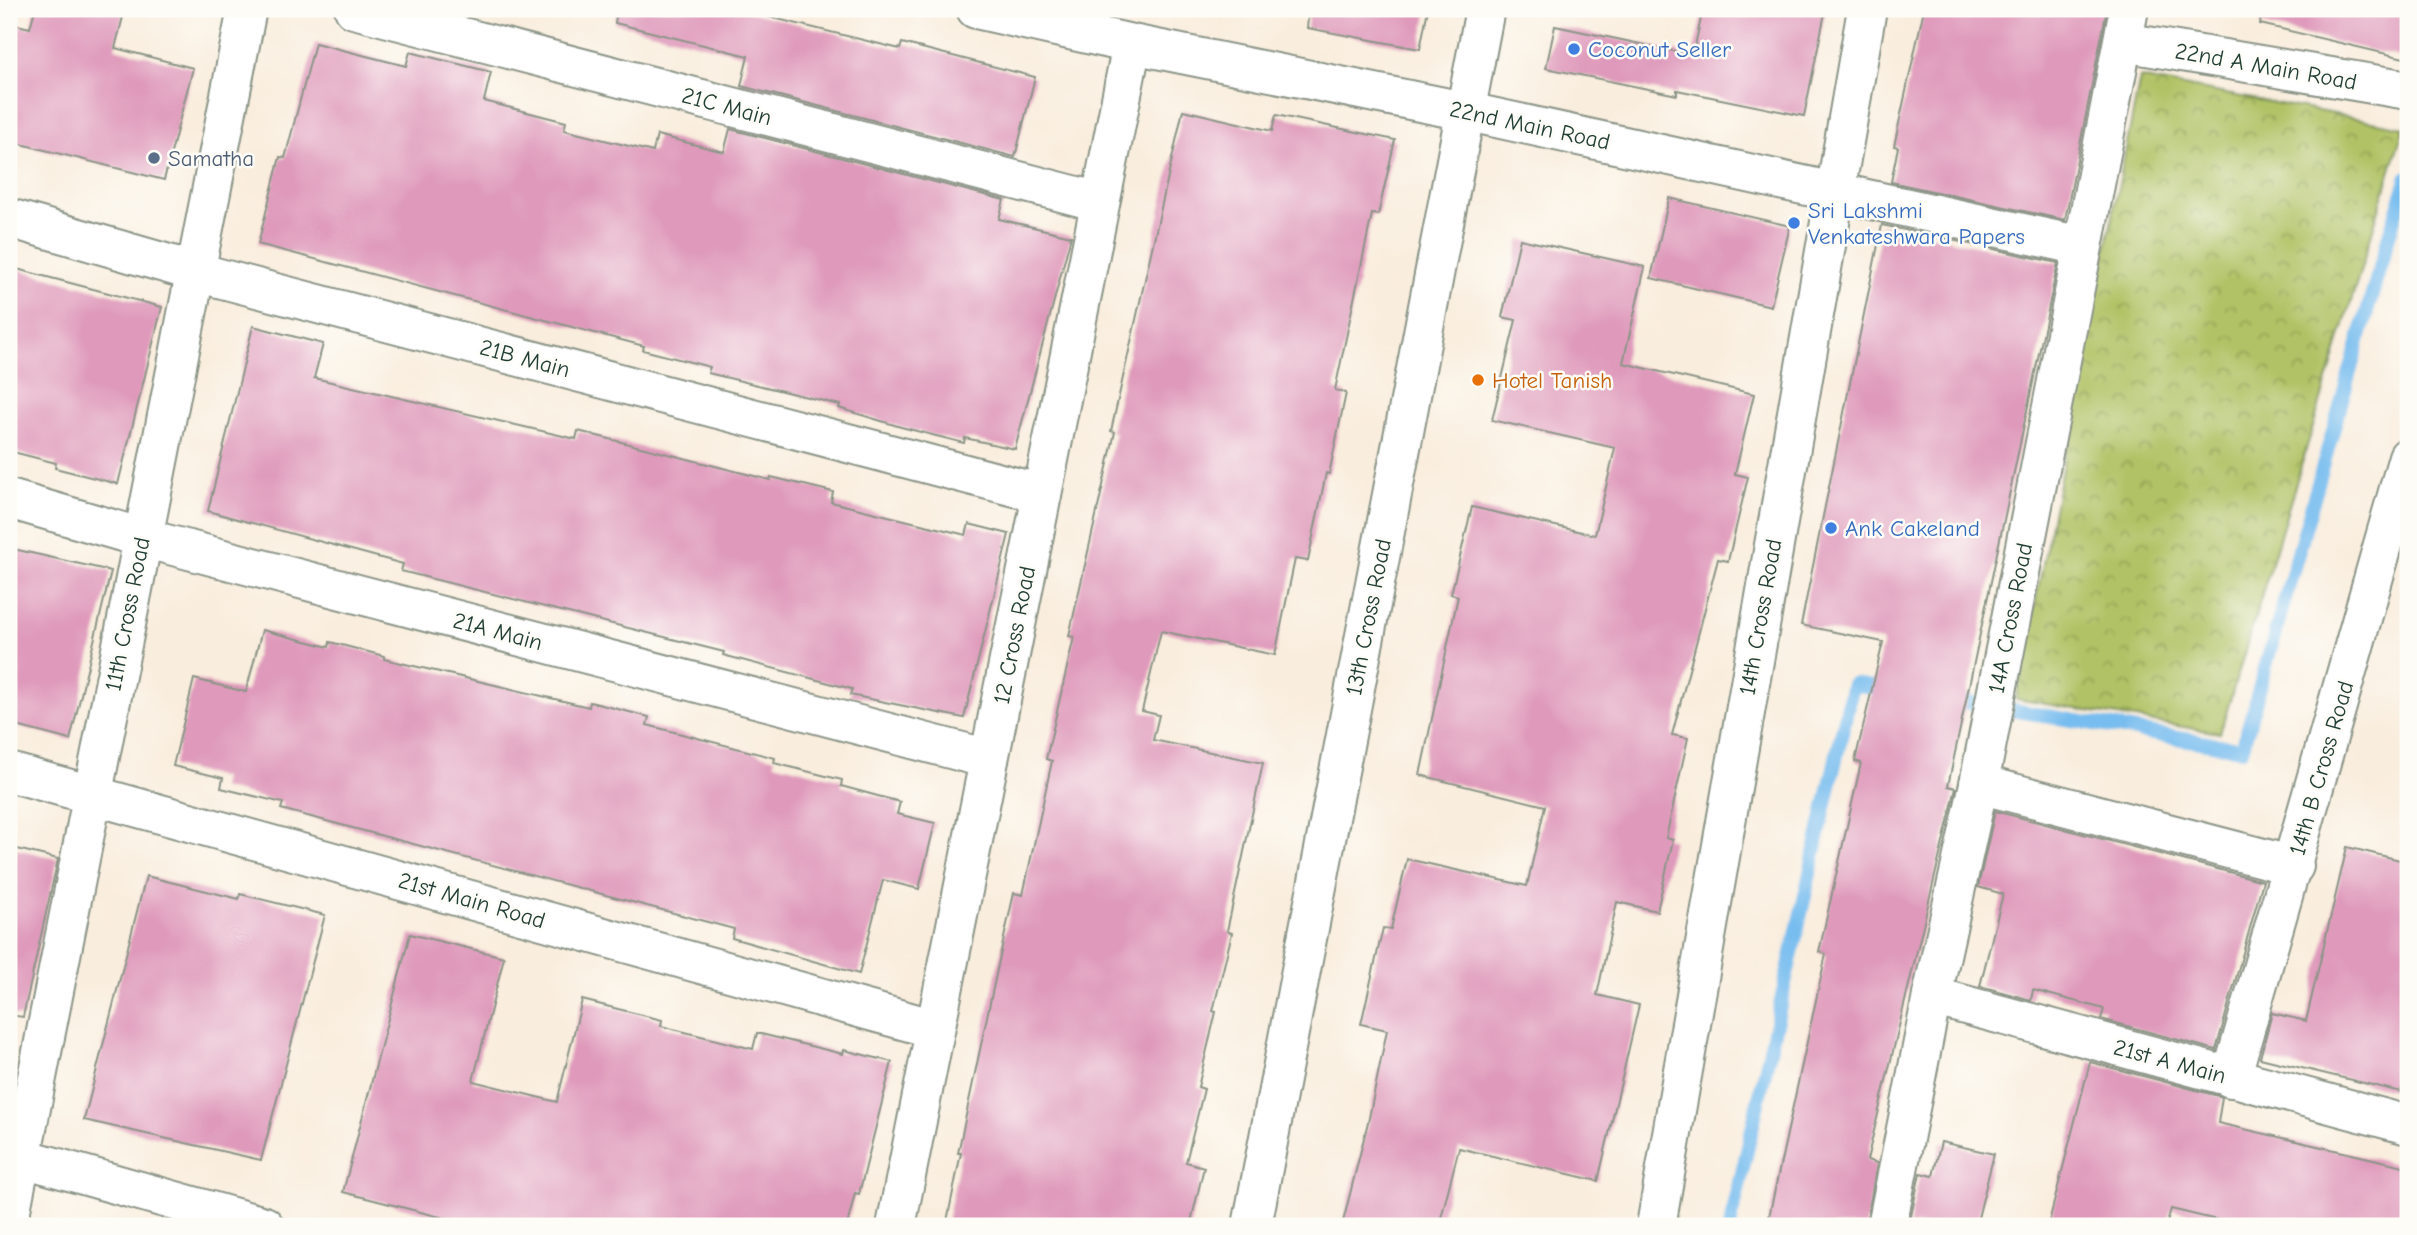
<svg xmlns="http://www.w3.org/2000/svg" width="2417" height="1235" font-family="'Comic Neue',sans-serif">
	<style>
		.park { fill: url(#park-crowns); stroke: #68804c; stroke-width: 2 }
		.lines { fill: none; stroke-linecap: round; stroke-linejoin: round }
		.stream { stroke: #78bdef; stroke-width: 14 }
		.building { fill: #df9abb }
		.street-casing { stroke: #8c9588; stroke-width: 42 }
		.secondary-casing { stroke: #8c9588; stroke-width: 42 }
		.street { stroke: #fff; stroke-width: 38 }
		.secondary { stroke: #fff; stroke-width: 38 }
		.shop-dot { fill: #3f7fe0; stroke: #fdfcf7; stroke-width: 2.5 }
		.service-dot { fill: #5c6f8a; stroke: #fdfcf7; stroke-width: 2.5 }
		.food-dot { fill: #e8710a; stroke: #fdfcf7; stroke-width: 2.5 }
		.labels { text-anchor: middle; stroke-width: 5; stroke-linejoin: round; paint-order: stroke }
		.shop-label { font-size: 23px; fill: #366cbe; stroke: #fdfcf7; text-anchor: start }
		.street-label { font-size: 23px; fill: #1f3d34; stroke: #fdfcf7 }
		.service-label { font-size: 23px; fill: #4e5e75; stroke: #fdfcf7; text-anchor: start }
		.food-label { font-size: 23px; fill: #c56008; stroke: #fdfcf7; text-anchor: start }
	</style>
	<defs>
		<pattern id="park-crowns" width="20" height="18" patternUnits="userSpaceOnUse" patternTransform="scale(1.75)"><rect width="20" height="18" fill="#b0c265"/><path d="M2 6a3 3 0 1 1 6 0M12 15a3 3 0 1 1 6 0" fill="none" stroke="#8f9f54"/></pattern>
	</defs>
	<rect width="100%" height="100%" fill="#fdfcf7"/>
	<filter id="ink" filterUnits="userSpaceOnUse"><feTurbulence type="fractalNoise" baseFrequency=".0143" numOctaves="2"/><feDisplacementMap in="SourceGraphic" scale="14" xChannelSelector="R" yChannelSelector="G"/><feConvolveMatrix kernelMatrix="1 2 1 2 8 2 1 2 1" color-interpolation-filters="sRGB"/></filter>
	<filter id="wash" filterUnits="userSpaceOnUse"><feTurbulence type="fractalNoise" baseFrequency=".00686" numOctaves="4" result="noise"/><feDisplacementMap in="SourceGraphic" scale="28" xChannelSelector="R" yChannelSelector="G"/><feGaussianBlur stdDeviation="1.57" result="paint"/><feColorMatrix in="noise" values="0 0 0 0 0 0 0 0 0 0 0 0 0 0 0 0 0 1.4 0 .05"/><feComposite in="paint" operator="in"/></filter>
	<g filter="url(#wash)">
		<rect width="100%" height="100%" fill="#f9eddd"/>
		<path class="park" d="M 2140,78 L 2404,127 L 2220,733 L 2016,699 Z"/>
		<g class="lines">
			<g class="stream">
				<path d="M 1947,699 L 2242,749 L 2390,232 L 2408,177"/>
				<path d="M 1730,1226 L 1853,684 L 1889,690"/>
			</g>
		</g>
		<g id="blocks">
			<g class="building">
				<path d="M 35,9 L 125,9 L 115,48 L 193,68 L 164,180 L 9,141 L 9,23 L 30,28 Z"/>
				<path d="M 617,9 L 737,9 L 900,49 L 902,43 L 1035,77 L 1015,157 L 741,86 L 748,56 L 615,23 Z"/>
				<path d="M 1309,9 L 1428,9 L 1420,49 L 1307,28 Z"/>
				<path d="M 1703,9 L 1803,9 L 1825,13 L 1804,116 L 1677,90 L 1677,95 L 1546,68 L 1555,26 L 1693,55 Z"/>
				<path d="M 1924,9 L 2107,9 L 2065,220 L 1891,182 L 1898,147 L 1894,146 Z"/>
				<path d="M 2262,9 L 2408,9 L 2408,59 L 2260,24 Z"/>
				<path d="M 315,43 L 406,66 L 410,52 L 491,72 L 484,101 L 566,122 L 564,130 L 653,152 L 657,135 L 724,152 L 730,129 L 1004,200 L 999,219 L 1071,236 L 1015,449 L 965,438 L 964,443 L 901,427 L 839,408 L 840,405 L 708,373 L 710,367 L 643,350 L 644,346 L 258,244 L 280,157 L 285,158 Z"/>
				<path d="M 1183,110 L 1272,131 L 1276,115 L 1395,140 L 1378,215 L 1372,214 L 1335,390 L 1346,393 L 1329,474 L 1326,473 L 1308,561 L 1295,559 L 1275,655 L 1161,631 L 1142,711 L 1159,715 L 1153,740 L 1263,763 L 1227,931 L 1232,933 L 1213,1011 L 1216,1012 L 1198,1087 L 1204,1089 L 1186,1162 L 1204,1167 L 1190,1226 L 946,1226 L 961,1153 L 958,1153 L 998,965 L 1014,893 L 1023,895 L 1052,761 L 1046,759 L 1074,637 L 1069,636 L 1115,432 L 1111,431 Z"/>
				<path d="M 1669,198 L 1790,226 L 1771,306 L 1651,278 Z"/>
				<path d="M 1882,225 L 2058,263 L 1948,786 L 1956,788 L 1867,1160 L 1877,1163 L 1866,1226 L 1767,1226 L 1826,954 L 1819,952 L 1861,763 L 1855,761 L 1883,642 L 1801,625 Z"/>
				<path d="M 1520,239 L 1645,267 L 1623,363 L 1754,394 L 1735,474 L 1748,477 L 1728,561 L 1718,559 L 1672,735 L 1688,738 L 1666,838 L 1673,840 L 1657,911 L 1617,902 L 1597,995 L 1639,1005 L 1598,1181 L 1459,1148 L 1439,1226 L 1342,1226 L 1369,1118 L 1387,1030 L 1361,1024 L 1383,928 L 1391,929 L 1407,859 L 1527,886 L 1545,806 L 1420,775 L 1458,596 L 1451,594 L 1472,507 L 1595,535 L 1615,448 L 1492,420 L 1516,320 L 1502,317 Z"/>
				<path d="M 9,267 L 162,307 L 118,484 L 55,468 L 56,463 L 9,451 Z"/>
				<path d="M 253,326 L 323,344 L 314,378 L 576,439 L 578,431 L 770,480 L 771,477 L 833,492 L 831,502 L 966,535 L 969,524 L 1009,534 L 964,718 L 850,695 L 852,689 L 723,655 L 724,652 L 401,571 L 403,564 L 208,511 Z"/>
				<path d="M 9,548 L 111,571 L 70,740 L 9,724 Z"/>
				<path d="M 262,630 L 329,647 L 330,642 L 384,656 L 384,659 L 589,707 L 590,702 L 649,717 L 647,725 L 775,758 L 774,763 L 842,780 L 841,786 L 900,802 L 897,814 L 935,823 L 919,889 L 883,880 L 859,974 L 732,938 L 734,929 L 281,809 L 283,803 L 221,788 L 223,778 L 173,766 L 194,679 L 246,692 Z"/>
				<path d="M 1995,811 L 2263,881 L 2216,1050 L 2101,1019 L 2104,1009 L 2033,990 L 2031,1000 L 1980,986 L 2003,894 L 1978,887 Z"/>
				<path d="M 9,847 L 58,859 L 23,1017 L 9,1015 Z"/>
				<path d="M 2347,847 L 2408,862 L 2408,1060 L 2401,1092 L 2260,1058 L 2272,1013 L 2306,1021 Z"/>
				<path d="M 146,876 L 239,899 L 240,894 L 325,915 L 261,1160 L 84,1120 Z"/>
				<path d="M 410,934 L 504,957 L 473,1081 L 557,1102 L 582,1000 L 662,1020 L 661,1026 L 753,1049 L 757,1033 L 843,1054 L 844,1050 L 892,1062 L 859,1194 L 855,1193 L 847,1226 L 475,1226 L 343,1192 Z"/>
				<path d="M 2090,1062 L 2222,1097 L 2218,1123 L 2408,1167 L 2408,1201 L 2402,1226 L 2242,1226 L 2171,1209 L 2166,1226 L 2048,1226 Z"/>
				<path d="M 1941,1142 L 1994,1154 L 1976,1226 L 1909,1226 L 1920,1173 L 1933,1176 Z"/>
			</g>
		</g>
	</g>
	<g filter="url(#ink)">
		<use href="#blocks" fill-opacity="0" stroke="#8c9588" stroke-width="2"/>
		<g class="lines">
			<g class="street-casing">
				<g id="street">
					<path d="M 354,9 L 1100,202"/>
					<path d="M 976,9 L 1132,44 L 1464,111 L 2082,246"/>
					<path d="M 2123,42 L 2408,90"/>
					<path d="M 9,218 L 196,272 L 1042,494"/>
					<path d="M 9,499 L 143,538 L 989,759"/>
					<path d="M 9,772 L 935,1029"/>
					<path d="M 1979,784 L 2294,866"/>
					<path d="M 1932,996 L 2408,1125"/>
					<path d="M 2231,1078 L 2408,457"/>
					<path d="M 9,1154 L 264,1226"/>
					<path d="M 9,1220 L 247,9"/>
					<path d="M 896,1226 L 1132,44"/>
					<path d="M 1656,1226 L 1867,9"/>
					<path d="M 1887,1226 L 1932,996 L 1979,784 L 2129,9"/>
				</g>
			</g>
			<g class="secondary-casing">
				<path id="secondary" d="M 1252,1226 L 1485,9"/>
			</g>
			<use href="#street" class="street"/>
			<use href="#secondary" class="secondary"/>
		</g>
	</g>
	<g class="shop-dot">
		<circle cx="1574" cy="49" r="7"/>
		<circle cx="1794" cy="223" r="7"/>
		<circle cx="1831" cy="528" r="7"/>
	</g>
	<circle class="service-dot" cx="154" cy="158" r="7"/>
	<circle class="food-dot" cx="1478" cy="380" r="7"/>
	<g class="labels">
		<g class="shop-label">
			<text x="1588" y="57">Coconut Seller</text>
			<text x="1808" y="218">Sri Lakshmi<tspan x="1808" dy="26">Venkateshwara Papers</tspan></text>
			<text x="1845" y="536">Ank Cakeland</text>
		</g>
		<g class="street-label">
			<text transform="translate(2266 66) rotate(10)" y="8">22nd A Main Road</text>
			<text transform="translate(727 106) rotate(15)" y="8">21C Main</text>
			<text transform="translate(1530 125) rotate(12)" y="8">22nd Main Road</text>
			<text transform="translate(525 358) rotate(15)" y="8">21B Main</text>
			<text transform="translate(127 614) rotate(-79)" y="8">11th Cross Road</text>
			<text transform="translate(1368 617) rotate(-79)" y="8">13th Cross Road</text>
			<text transform="translate(1760 617) rotate(-80)" y="8">14th Cross Road</text>
			<text transform="translate(2010 618) rotate(-79)" y="8">14A Cross Road</text>
			<text transform="translate(498 631) rotate(15)" y="8">21A Main</text>
			<text transform="translate(1014 635) rotate(-79)" y="8">12 Cross Road</text>
			<text transform="translate(2321 768) rotate(-74)" y="8">14th B Cross Road</text>
			<text transform="translate(472 900) rotate(16)" y="8">21st Main Road</text>
			<text transform="translate(2170 1061) rotate(15)" y="8">21st A Main</text>
		</g>
		<g class="service-label">
			<text x="168" y="166">Samatha</text>
		</g>
		<g class="food-label">
			<text x="1492" y="388">Hotel Tanish</text>
		</g>
	</g>
	<rect width="2417" height="1235" fill="none" stroke="#fdfcf7" stroke-width="35"/>
</svg>
